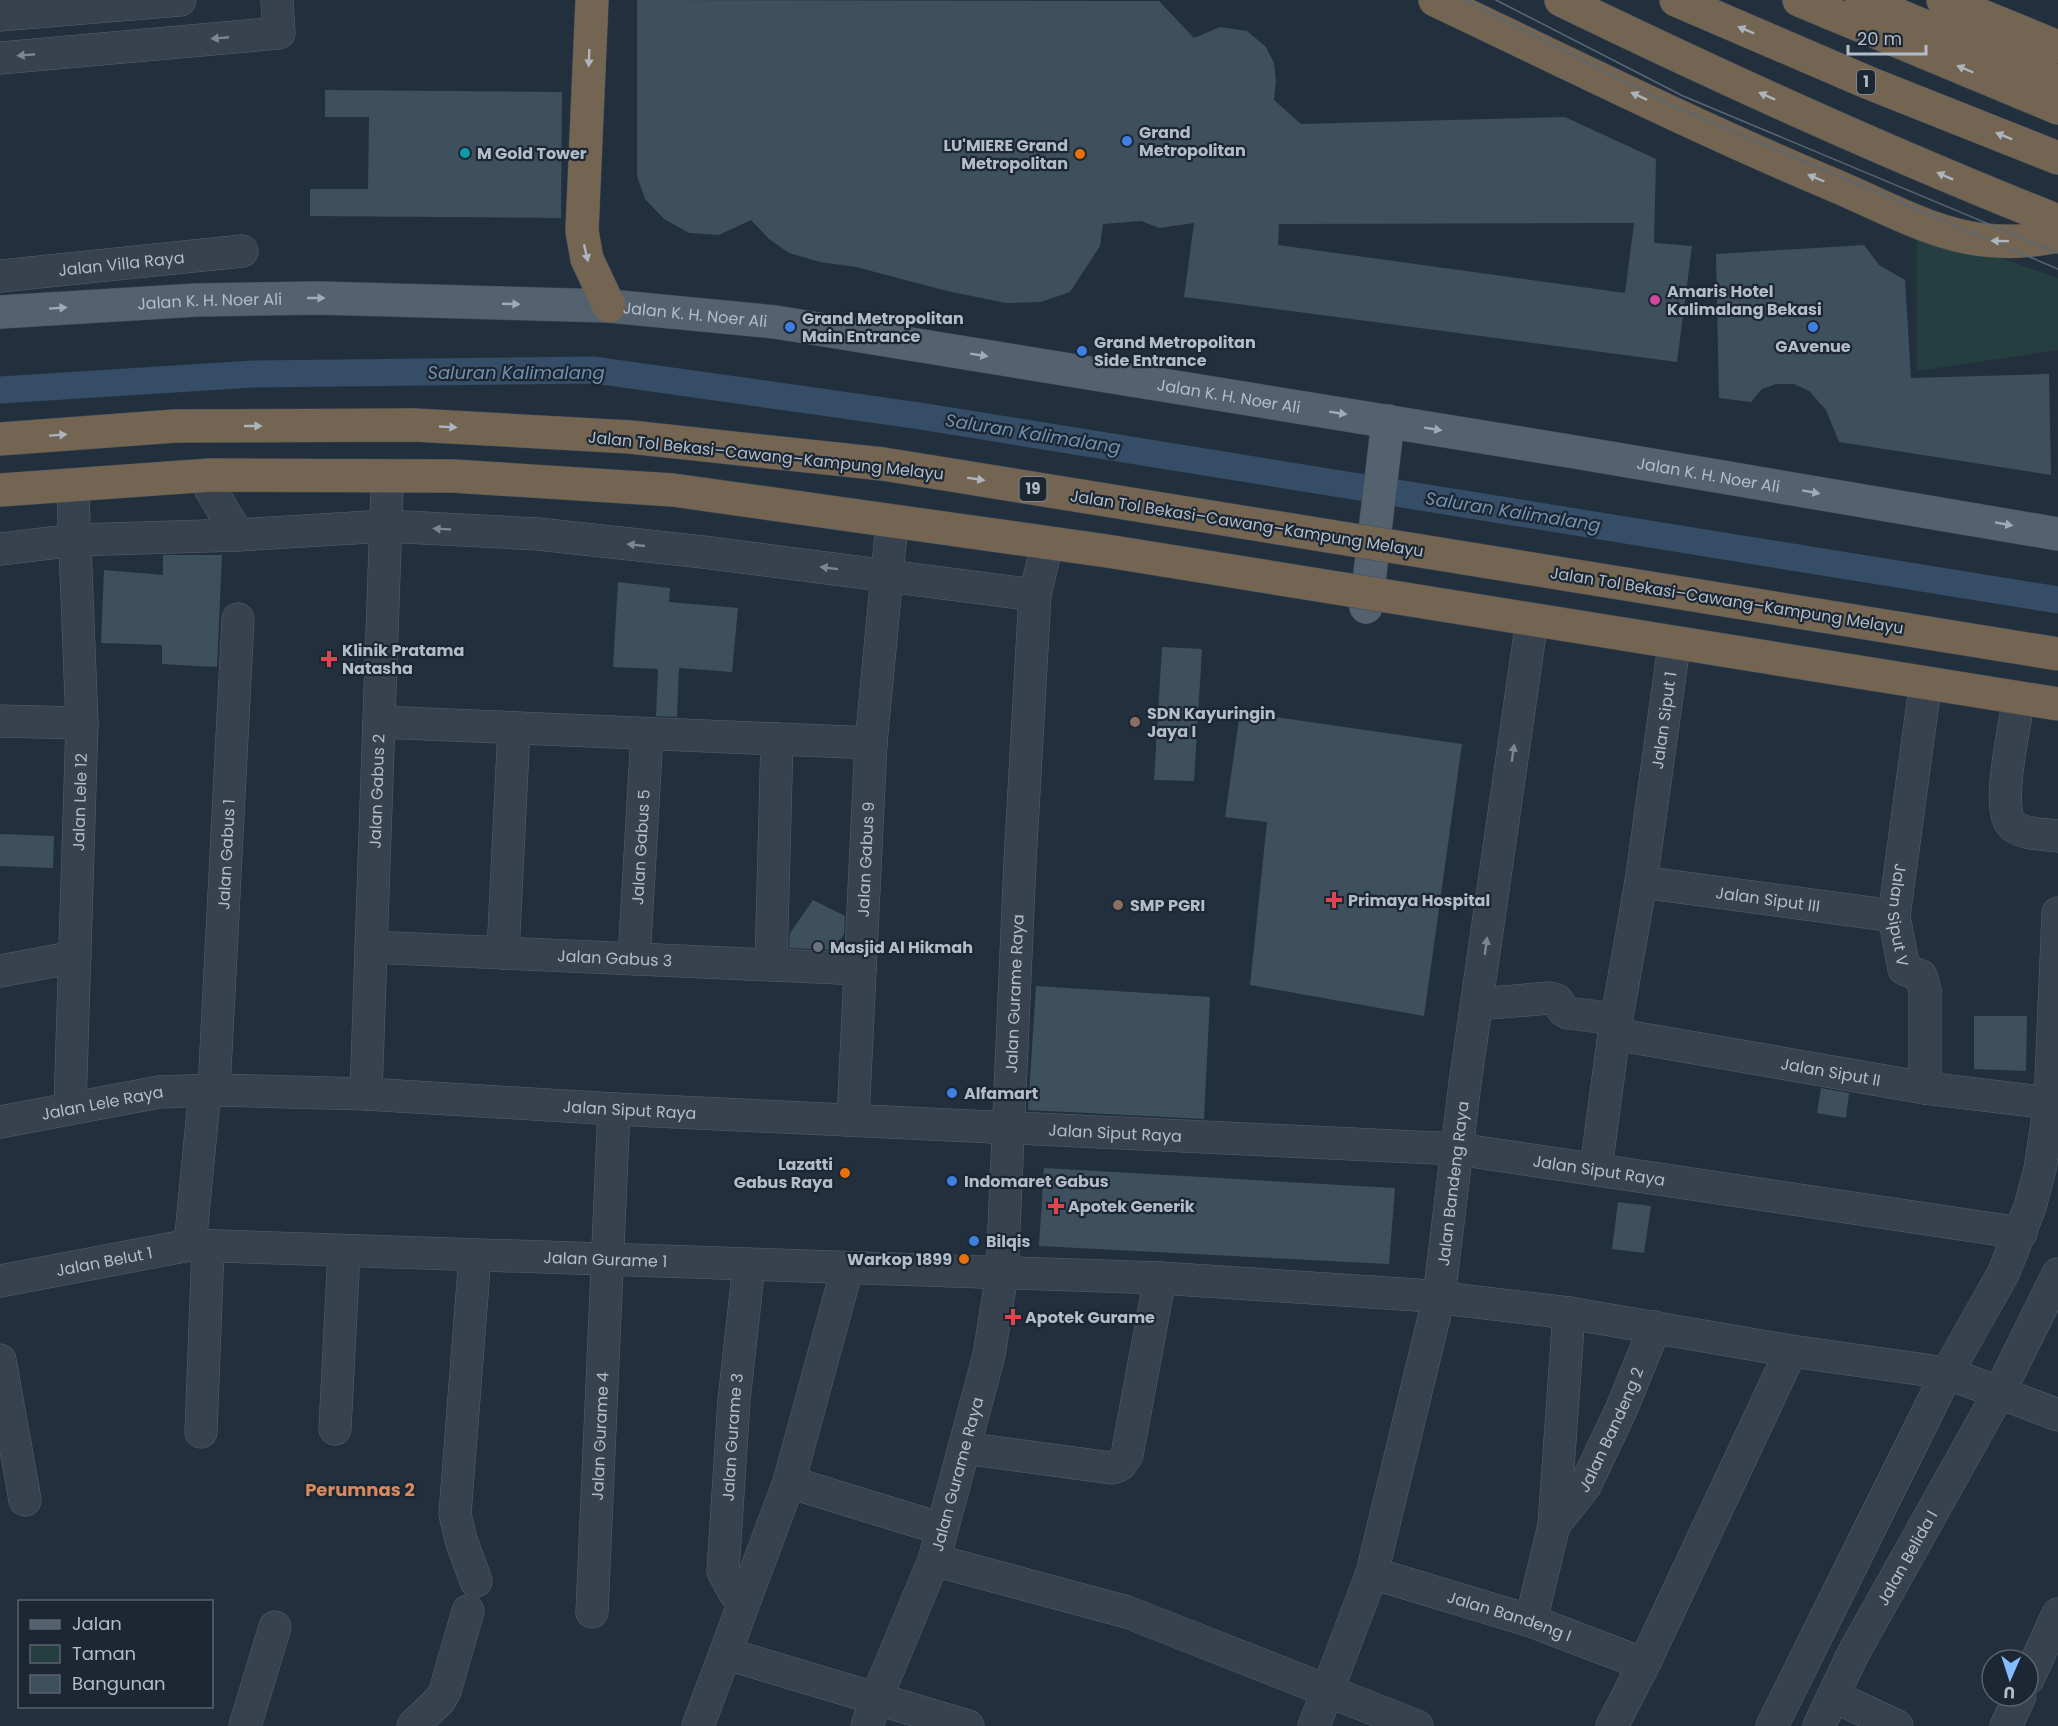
<svg xmlns="http://www.w3.org/2000/svg" width="2058" height="1726" font-family="Poppins,sans-serif">
	<style>
		.green { fill: #253e3f }
		.lines { fill: none; stroke-linecap: round; stroke-linejoin: round }
		.canal { stroke: #354d66; stroke-width: 27 }
		.building { fill: #3e4f5d; fill-rule: evenodd }
		.minor-casing { stroke: #55606c; stroke-width: 33 }
		.major-casing { stroke: #404b57; stroke-width: 34 }
		.highway-casing { stroke: #424d59; stroke-width: 34 }
		.minor { stroke: #37424e; stroke-width: 32 }
		.major { stroke: #54616e; stroke-width: 33 }
		.highway { stroke: #746553; stroke-width: 33 }
		.tram { stroke: #586775; stroke-width: 1.5 }
		.highway-bridge-casing { stroke: #424d59; stroke-width: 34; stroke-linecap: butt }
		.highway-bridge { stroke: #746553; stroke-width: 33 }
		.oneway { fill: #acb4bd }
		.oneway2 { fill: #7b8692 }
		.oneway3 { fill: #9fabb7 }
		.shop-dot { fill: #3f7fe0; stroke: #1c2733; stroke-width: 2 }
		.culture-dot { fill: #0f9aa8; stroke: #1c2733; stroke-width: 2 }
		.food-dot { fill: #e8710a; stroke: #1c2733; stroke-width: 2 }
		.hotel-dot { fill: #d1479c; stroke: #1c2733; stroke-width: 2 }
		.health-dot { fill: #e0444e; stroke: #1c2733; stroke-width: 2 }
		.education-dot { fill: #8d6e63; stroke: #1c2733; stroke-width: 2 }
		.worship-dot { fill: #6b7280; stroke: #1c2733; stroke-width: 2 }
		.labels { text-anchor: middle; stroke-width: 4.5; stroke-linejoin: round; paint-order: stroke }
		.shield { fill: #1c2733; stroke: #85909c; stroke-width: 1.5 }
		.shield-label { font-size: 15px; font-weight: bold; fill: #b2bdc9 }
		.poi-label { font-size: 16px; font-weight: bold; fill: #b2bdc9; stroke: #1c2733; text-anchor: start }
		.street-label { font-size: 16px; fill: #b2bdc9; stroke: #1c2733 }
		.water-label { font-size: 18px; font-style: italic; fill: #7190ae; stroke: #1c2733 }
		.neighbourhood-label { font-size: 18px; font-weight: bold; fill: #d9895e; stroke: #1c2733 }
	</style>
	<rect width="100%" height="100%" fill="#22303e"/>
	<path class="green" d="M 1917,229 L 2058,278 L 2058,350 L 1917,371 Z"/>
	<g class="lines">
		<path class="canal" d="M 0,390 L 253,374 L 594,370 L 920,416 L 2058,600"/>
	</g>
	<g class="building">
		<path d="M 637,0 L 1159,1 L 1194,38 L 1220,27 L 1247,31 L 1266,47 L 1274,63 L 1276,81 L 1274,100 L 1301,124 L 1565,117 L 1656,159 L 1654,243 L 1692,246 L 1677,362 L 1184,297 L 1194,223 L 1159,228 L 1141,221 L 1103,224 L 1100,246 L 1070,292 L 1041,302 L 1006,303 L 947,291 L 856,267 L 820,262 L 789,253 L 769,239 L 751,220 L 719,235 L 689,233 L 664,219 L 645,199 L 637,176 ZM 1634,223 L 1625,293 L 1278,245 L 1279,224 Z"/>
		<path d="M 325,90 L 562,92 L 561,218 L 310,216 L 310,189 L 368,189 L 369,117 L 325,117 Z"/>
		<path d="M 1864,245 L 1879,265 L 1905,280 L 1911,378 L 2049,374 L 2051,475 L 1839,442 L 1826,410 L 1809,391 L 1794,384 L 1776,384 L 1762,389 L 1751,402 L 1719,398 L 1716,254 Z"/>
		<path d="M 163,555 L 222,555 L 217,667 L 162,664 L 162,645 L 101,643 L 104,570 L 163,575 Z"/>
		<path d="M 618,582 L 670,588 L 669,602 L 738,608 L 732,672 L 679,668 L 677,717 L 656,716 L 658,669 L 613,667 Z"/>
		<path d="M 1162,647 L 1202,649 L 1194,781 L 1154,780 Z"/>
		<path d="M 1240,712 L 1462,744 L 1424,1016 L 1250,985 L 1267,822 L 1225,817 Z"/>
		<path d="M 0,834 L 54,836 L 53,868 L 0,866 Z"/>
		<path d="M 813,900 L 845,916 L 844,934 L 834,950 L 789,948 L 790,933 Z"/>
		<path d="M 1036,986 L 1210,997 L 1204,1119 L 1028,1110 Z"/>
		<path d="M 1974,1016 L 2027,1016 L 2026,1071 L 1974,1069 Z"/>
		<path d="M 1821,1088 L 1849,1093 L 1846,1118 L 1817,1113 Z"/>
		<path d="M 1044,1168 L 1395,1188 L 1389,1264 L 1039,1246 Z"/>
		<path d="M 1618,1202 L 1651,1206 L 1644,1253 L 1612,1249 Z"/>
	</g>
	<g class="lines">
		<g class="minor-casing">
			<g id="minor">
				<path d="M 0,15 L 180,0"/>
				<path d="M 0,58 L 279,33 L 277,0"/>
				<path id="s1" d="M 0,276 L 242,251"/>
				<path d="M 211,490 L 238,535"/>
				<path d="M 0,549 L 75,540 L 238,535 L 386,526 L 538,534 L 703,552 L 1035,595"/>
				<path id="s2" d="M 1924,695 L 1894,916 L 1904,969 L 1921,976 L 1925,990 L 1925,1088"/>
				<path d="M 2017,709 C 2014,731 1995,812 2013,826 C 2025,835 2044,834 2058,836"/>
				<path d="M 0,721 L 82,723"/>
				<path d="M 379,722 L 871,743"/>
				<path id="s3" d="M 1641,882 L 1894,916"/>
				<path id="s4" d="M 371,947 L 860,969"/>
				<path d="M 503,953 L 514,728"/>
				<path id="s5" d="M 634,959 L 647,734"/>
				<path d="M 771,965 L 777,739"/>
				<path d="M 0,971 L 75,957"/>
				<path d="M 1478,1004 L 1550,998 L 1557,1000 L 1563,1010 L 1568,1013 L 1616,1019"/>
				<path id="s6" d="M 1614,1034 L 1925,1088 L 2050,1103"/>
				<path id="s7" d="M 214,1090 L 238,619"/>
				<path id="s8" d="M 366,1094 L 387,489"/>
				<path id="s9" d="M 70,1108 L 82,723 L 73,496"/>
				<path id="s10" d="M 853,1119 L 871,743 L 891,533"/>
				<path id="s11" d="M 0,1122 L 159,1092 L 214,1090 L 366,1094 L 614,1109 L 1457,1149 L 2021,1233"/>
				<path id="s12" d="M 1596,1168 L 1614,1034 L 1641,882 L 1673,653"/>
				<path d="M 190,1245 L 205,1090"/>
				<path d="M 475,1256 L 455,1514 L 461,1540 L 476,1581"/>
				<path id="s13" d="M 0,1281 L 190,1245 L 1160,1278 L 1417,1295 L 1569,1313 L 1791,1351 L 1947,1373 L 2058,1415"/>
				<path d="M 0,1360 L 25,1500"/>
				<path d="M 335,1429 L 344,1252"/>
				<path d="M 201,1432 L 208,1247"/>
				<path d="M 964,1448 L 1112,1468 L 1120,1465 L 1127,1455 L 1160,1278"/>
				<path d="M 789,1482 L 942,1529"/>
				<path id="s14" d="M 1554,1525 L 1585,1486 L 1621,1410 L 1655,1327"/>
				<path d="M 934,1560 L 1127,1612 L 1417,1726"/>
				<path id="s15" d="M 1372,1573 L 1531,1621 L 1644,1664"/>
				<path id="s16" d="M 744,1602 L 734,1592 L 723,1571 L 734,1400 L 749,1265"/>
				<path id="s17" d="M 592,1612 L 614,1109"/>
				<path d="M 1531,1621 L 1554,1525 L 1569,1313"/>
				<path d="M 727,1654 L 968,1726"/>
				<path d="M 2028,1679 L 2058,1614"/>
				<path d="M 1833,1696 L 1897,1726"/>
				<path d="M 245,1726 L 275,1627"/>
				<path d="M 413,1726 L 440,1700 L 445,1691 L 468,1611"/>
				<path d="M 698,1726 L 789,1482 L 847,1269"/>
				<path id="s18" d="M 867,1726 L 876,1699 L 934,1560 L 989,1355 L 1002,1274 L 1020,862 L 1035,595 L 1044,557"/>
				<path id="s19" d="M 1314,1726 L 1372,1573 L 1439,1297 L 1465,1083 L 1531,627"/>
				<path d="M 1612,1726 L 1644,1664 L 1791,1351"/>
				<path d="M 1772,1726 L 1947,1373 L 2003,1274 L 2030,1207 L 2040,1169 L 2050,1103 L 2058,913"/>
				<path id="s20" d="M 1819,1726 L 1853,1654 L 2000,1391 L 2058,1274"/>
				<path d="M 2006,1726 L 2020,1696"/>
			</g>
		</g>
		<g class="major-casing">
			<g id="major">
				<path id="s21" d="M 0,312 L 197,300 L 319,298 L 609,306 L 775,322 L 1575,452 L 2058,534"/>
				<path d="M 1366,607 L 1388,421"/>
			</g>
		</g>
		<g class="highway-casing">
			<g id="highway">
				<path d="M 592,0 L 582,231 L 587,259 L 609,306"/>
				<path d="M 1435,0 C 1568,63 1700,129 1836,186 C 1883,206 1934,235 1985,240 C 2010,243 2034,241 2058,236"/>
				<path d="M 1561,0 C 1724,79 1889,154 2058,221"/>
				<path d="M 1676,0 L 1869,83 L 2058,158"/>
				<path d="M 1799,0 L 2058,108"/>
				<path d="M 1862,0 L 2058,82"/>
				<path d="M 1943,0 L 2058,47"/>
			</g>
		</g>
		<use href="#minor" class="minor"/>
		<use href="#major" class="major"/>
		<use href="#highway" class="highway"/>
		<g class="tram">
			<path d="M 1464,0 L 1678,108 L 2058,269"/>
			<path d="M 1496,0 L 1683,96 L 2058,253"/>
		</g>
		<g class="highway-bridge-casing">
			<g id="highway-bridge">
				<path d="M 0,439 L 175,426 L 414,425 L 630,437 L 883,464 L 2058,654"/>
				<path d="M 0,490 L 211,475 L 453,476 L 673,490 L 1107,551 L 2058,704"/>
			</g>
		</g>
		<use href="#highway-bridge" class="highway-bridge"/>
	</g>
	<defs><path id="oneway-solid" d="M-6-.8H1V-3.2L6.5 0L1 3.2V.8H-6Z" transform="scale(1.5)"/></defs>
	<g class="oneway">
		<use href="#oneway-solid" transform="translate(1746 30) rotate(-157)"/>
		<use href="#oneway-solid" transform="translate(589 58) rotate(92)"/>
		<use href="#oneway-solid" transform="translate(1965 69) rotate(-157)"/>
		<use href="#oneway-solid" transform="translate(1639 96) rotate(-155)"/>
		<use href="#oneway-solid" transform="translate(1767 96) rotate(-156)"/>
		<use href="#oneway-solid" transform="translate(2004 136) rotate(-158)"/>
		<use href="#oneway-solid" transform="translate(1945 176) rotate(-156)"/>
		<use href="#oneway-solid" transform="translate(1816 178) rotate(-157)"/>
		<use href="#oneway-solid" transform="translate(2000 241) rotate(-179)"/>
		<use href="#oneway-solid" transform="translate(586 253) rotate(77)"/>
		<use href="#oneway-solid" transform="translate(253 426)"/>
		<use href="#oneway-solid" transform="translate(448 427) rotate(3)"/>
		<use href="#oneway-solid" transform="translate(58 435) rotate(-4)"/>
		<use href="#oneway-solid" transform="translate(976 479) rotate(9)"/>
	</g>
	<g class="oneway2">
		<use href="#oneway-solid" transform="translate(220 38) rotate(175)"/>
		<use href="#oneway-solid" transform="translate(26 55) rotate(175)"/>
		<use href="#oneway-solid" transform="translate(442 529) rotate(-177)"/>
		<use href="#oneway-solid" transform="translate(636 545) rotate(-174)"/>
		<use href="#oneway-solid" transform="translate(829 568) rotate(-173)"/>
		<use href="#oneway-solid" transform="translate(1513 753) rotate(-82)"/>
		<use href="#oneway-solid" transform="translate(1486 946) rotate(-82)"/>
	</g>
	<g class="oneway3">
		<use href="#oneway-solid" transform="translate(316 298)"/>
		<use href="#oneway-solid" transform="translate(511 304) rotate(2)"/>
		<use href="#oneway-solid" transform="translate(58 308) rotate(-4)"/>
		<use href="#oneway-solid" transform="translate(979 355) rotate(9)"/>
		<use href="#oneway-solid" transform="translate(1338 413) rotate(9)"/>
		<use href="#oneway-solid" transform="translate(1433 429) rotate(9)"/>
		<use href="#oneway-solid" transform="translate(1811 492) rotate(10)"/>
		<use href="#oneway-solid" transform="translate(2004 524) rotate(10)"/>
	</g>
	<g class="shop-dot">
		<circle cx="1127" cy="141" r="6"/>
		<circle cx="790" cy="327" r="6"/>
		<circle cx="1813" cy="327" r="6"/>
		<circle cx="1082" cy="351" r="6"/>
		<circle cx="952" cy="1093" r="6"/>
		<circle cx="952" cy="1181" r="6"/>
		<circle cx="974" cy="1241" r="6"/>
	</g>
	<circle class="culture-dot" cx="465" cy="153" r="6"/>
	<g class="food-dot">
		<circle cx="1080" cy="154" r="6"/>
		<circle cx="845" cy="1173" r="6"/>
		<circle cx="964" cy="1259" r="6"/>
	</g>
	<circle class="hotel-dot" cx="1655" cy="300" r="6"/>
	<g class="health-dot">
		<path d="M326 650h6v6h6v6h-6v6h-6v-6h-6v-6h6z"/>
		<path d="M1331 891h6v6h6v6h-6v6h-6v-6h-6v-6h6z"/>
		<path d="M1053 1197h6v6h6v6h-6v6h-6v-6h-6v-6h6z"/>
		<path d="M1010 1308h6v6h6v6h-6v6h-6v-6h-6v-6h6z"/>
	</g>
	<g class="education-dot">
		<circle cx="1135" cy="722" r="6"/>
		<circle cx="1118" cy="905" r="6"/>
	</g>
	<circle class="worship-dot" cx="818" cy="947" r="6"/>
	<g class="labels">
		<g class="shield">
			<rect x="1857" y="70" width="18" height="24" rx="4.5"/>
			<rect x="1019.5" y="477" width="27" height="24" rx="4.5"/>
		</g>
		<g class="shield-label">
			<text x="1866" y="87">1</text>
			<text x="1033" y="494">19</text>
		</g>
		<g class="poi-label">
			<text x="1139" y="138">Grand<tspan x="1139" dy="18">Metropolitan</tspan></text>
			<text x="1068" y="151" text-anchor="end">LU'MIERE Grand<tspan x="1068" dy="18">Metropolitan</tspan></text>
			<text x="477" y="159">M Gold Tower</text>
			<text x="1667" y="297">Amaris Hotel<tspan x="1667" dy="18">Kalimalang Bekasi</tspan></text>
			<text x="802" y="324">Grand Metropolitan<tspan x="802" dy="18">Main Entrance</tspan></text>
			<text x="1094" y="348">Grand Metropolitan<tspan x="1094" dy="18">Side Entrance</tspan></text>
			<text x="1813" y="352" text-anchor="middle">GAvenue</text>
			<text x="342" y="656">Klinik Pratama<tspan x="342" dy="18">Natasha</tspan></text>
			<text x="1147" y="719">SDN Kayuringin<tspan x="1147" dy="18">Jaya I</tspan></text>
			<text x="1348" y="906">Primaya Hospital</text>
			<text x="1130" y="911">SMP PGRI</text>
			<text x="830" y="953">Masjid Al Hikmah</text>
			<text x="964" y="1099">Alfamart</text>
			<text x="833" y="1170" text-anchor="end">Lazatti<tspan x="833" dy="18">Gabus Raya</tspan></text>
			<text x="964" y="1187">Indomaret Gabus</text>
			<text x="1068" y="1212">Apotek Generik</text>
			<text x="986" y="1247">Bilqis</text>
			<text x="952" y="1265" text-anchor="end">Warkop 1899</text>
			<text x="1025" y="1323">Apotek Gurame</text>
		</g>
		<g class="street-label">
			<text dy="6" stroke="none"><textPath href="#s1" startOffset="122">Jalan Villa Raya</textPath></text>
			<text dy="6" stroke="none"><textPath href="#s21" startOffset="210">Jalan K. H. Noer Ali</textPath></text>
			<text dy="6" stroke="none"><textPath href="#s21" startOffset="696">Jalan K. H. Noer Ali</textPath></text>
			<text dy="6" stroke="none"><textPath href="#s21" startOffset="1236">Jalan K. H. Noer Ali</textPath></text>
			<text transform="translate(766 455) rotate(6)" y="6">Jalan Tol Bekasi–Cawang–Kampung Melayu</text>
			<text dy="6" stroke="none"><textPath href="#s21" startOffset="1722">Jalan K. H. Noer Ali</textPath></text>
			<text transform="translate(1247 523) rotate(9)" y="6">Jalan Tol Bekasi–Cawang–Kampung Melayu</text>
			<text transform="translate(1727 600) rotate(9)" y="6">Jalan Tol Bekasi–Cawang–Kampung Melayu</text>
			<text dy="6" stroke="none"><textPath href="#s12" startOffset="453">Jalan Siput 1</textPath></text>
			<text dy="6" stroke="none"><textPath href="#s8" startOffset="303">Jalan Gabus 2</textPath></text>
			<text dy="6" stroke="none"><textPath href="#s9" startOffset="306">Jalan Lele 12</textPath></text>
			<text dy="6" stroke="none"><textPath href="#s5" startOffset="112">Jalan Gabus 5</textPath></text>
			<text dy="6" stroke="none"><textPath href="#s7" startOffset="236">Jalan Gabus 1</textPath></text>
			<text dy="6" stroke="none"><textPath href="#s10" startOffset="260">Jalan Gabus 9</textPath></text>
			<text dy="6" stroke="none"><textPath href="#s3" startOffset="128">Jalan Siput III</textPath></text>
			<text dy="6" stroke="none"><textPath href="#s2" startOffset="222">Jalan Siput V</textPath></text>
			<text dy="6" stroke="none"><textPath href="#s4" startOffset="244">Jalan Gabus 3</textPath></text>
			<text dy="6" stroke="none"><textPath href="#s18" startOffset="754">Jalan Gurame Raya</textPath></text>
			<text dy="6" stroke="none"><textPath href="#s6" startOffset="220">Jalan Siput II</textPath></text>
			<text dy="6" stroke="none"><textPath href="#s11" startOffset="104">Jalan Lele Raya</textPath></text>
			<text dy="6" stroke="none"><textPath href="#s11" startOffset="633">Jalan Siput Raya</textPath></text>
			<text dy="6" stroke="none"><textPath href="#s11" startOffset="1119">Jalan Siput Raya</textPath></text>
			<text dy="6" stroke="none"><textPath href="#s11" startOffset="1605">Jalan Siput Raya</textPath></text>
			<text dy="6" stroke="none"><textPath href="#s19" startOffset="562">Jalan Bandeng Raya</textPath></text>
			<text dy="6" stroke="none"><textPath href="#s13" startOffset="609">Jalan Gurame 1</textPath></text>
			<text dy="6" stroke="none"><textPath href="#s13" startOffset="106">Jalan Belut 1</textPath></text>
			<text dy="6" stroke="none"><textPath href="#s14" startOffset="112">Jalan Bandeng 2</textPath></text>
			<text dy="6" stroke="none"><textPath href="#s17" startOffset="176">Jalan Gurame 4</textPath></text>
			<text dy="6" stroke="none"><textPath href="#s16" startOffset="172">Jalan Gurame 3</textPath></text>
			<text dy="6" stroke="none"><textPath href="#s18" startOffset="268">Jalan Gurame Raya</textPath></text>
			<text dy="6" stroke="none"><textPath href="#s20" startOffset="190">Jalan Belida I</textPath></text>
			<text dy="6" stroke="none"><textPath href="#s15" startOffset="144">Jalan Bandeng I</textPath></text>
		</g>
		<g class="water-label">
			<text x="516" y="379">Saluran Kalimalang</text>
			<text transform="translate(1033 434) rotate(9)" y="6">Saluran Kalimalang</text>
			<text transform="translate(1513 512) rotate(9)" y="6">Saluran Kalimalang</text>
		</g>
		<g class="neighbourhood-label">
			<text x="360" y="1496">Perumnas 2</text>
		</g>
	</g>
	<rect x="18" y="1600" width="195" height="108" fill="#1c2733" stroke="#58636f" stroke-width="1.5"/>
	<rect x="30" y="1620" width="30" height="9" fill="#54616e" stroke="#58636f" stroke-width="1.5"/>
	<text x="72" y="1630" font-size="18" fill="#b2bdc9">Jalan</text>
	<rect x="30" y="1645" width="30" height="18" fill="#253e3f" stroke="#58636f" stroke-width="1.5"/>
	<text x="72" y="1660" font-size="18" fill="#b2bdc9">Taman</text>
	<rect x="30" y="1675" width="30" height="18" fill="#3e4f5d" stroke="#58636f" stroke-width="1.5"/>
	<text x="72" y="1690" font-size="18" fill="#b2bdc9">Bangunan</text>
	<g transform="translate(2010 1678) rotate(183)"><circle r="28" fill="#1c2733" stroke="#58636f" stroke-width="1.5"/>
	<path d="M0-4.5L10 22L0 15L-10 22Z" fill="#84bcfc"/>
	<text y="-9" font-size="16" font-weight="bold" text-anchor="middle" fill="#b2bdc9">U</text>
	</g>
	<path d="M1848 45v9h78v-9" fill="none" stroke="#b2bdc9" stroke-width="3"/>
	<text x="1857" y="45" font-size="18" fill="#b2bdc9" stroke="#1c2733" stroke-width="4.5" paint-order="stroke">20 m</text>
</svg>
